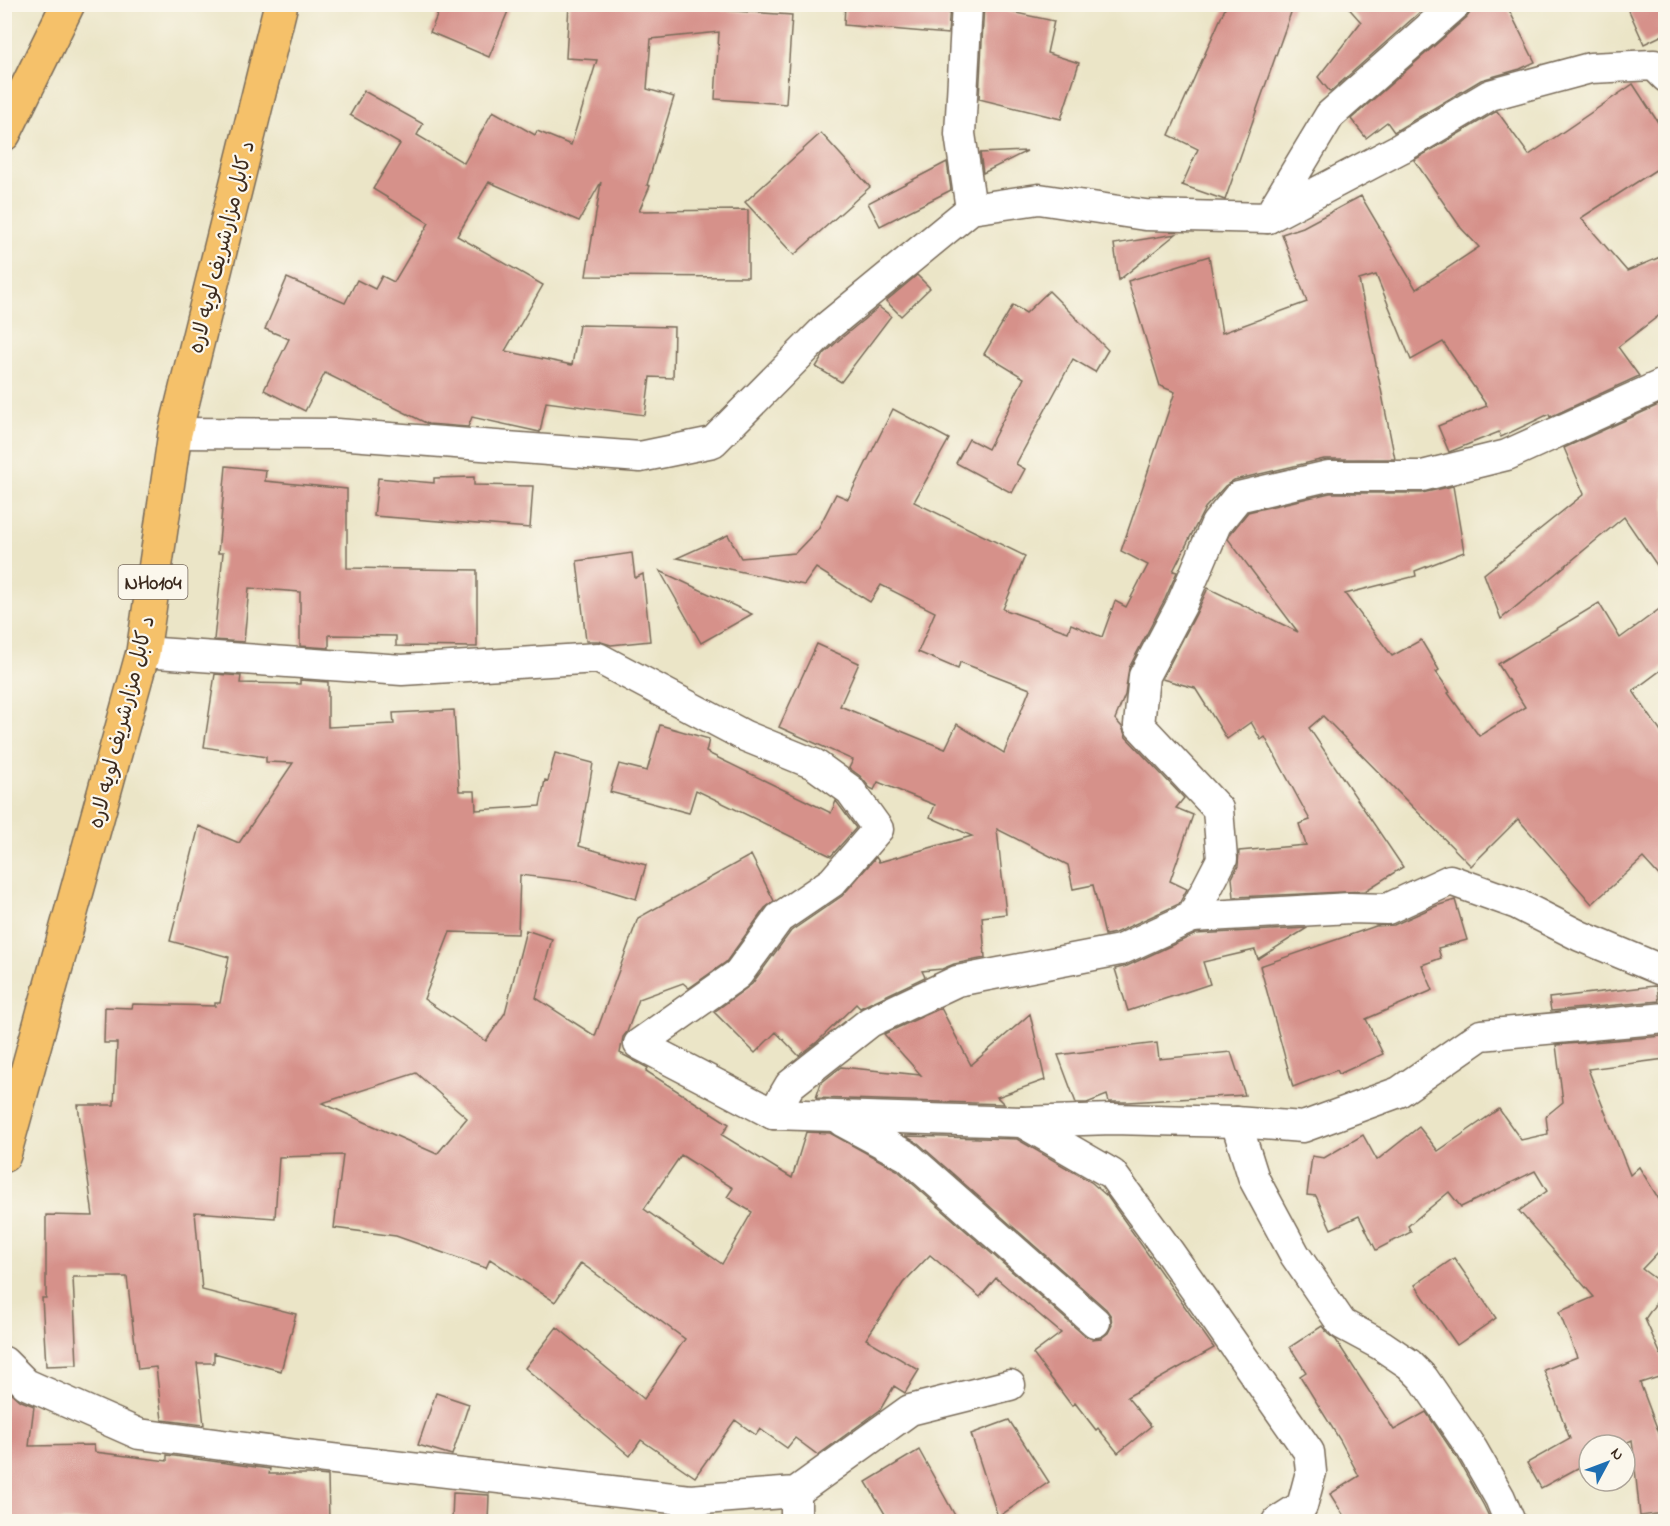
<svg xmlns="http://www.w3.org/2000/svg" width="1670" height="1526" font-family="'Indie Flower','Playpen Sans Arabic',sans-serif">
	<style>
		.building { fill: #d6918a; fill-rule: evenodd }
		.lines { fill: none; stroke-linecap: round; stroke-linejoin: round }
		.minor-casing { stroke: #796b59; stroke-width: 33 }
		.trunk-casing { stroke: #796b59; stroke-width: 36 }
		.minor { stroke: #fff; stroke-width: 30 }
		.trunk { stroke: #f5c16b; stroke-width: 33 }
		.labels { text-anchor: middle; stroke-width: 4.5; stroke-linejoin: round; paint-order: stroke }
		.shield { fill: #fbf7ec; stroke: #75685c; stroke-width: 1.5 }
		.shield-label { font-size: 20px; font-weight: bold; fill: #3b2a1e }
		.street-label { font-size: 21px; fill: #3b2a1e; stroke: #fbf7ec }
	</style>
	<rect width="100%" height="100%" fill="#fbf7ec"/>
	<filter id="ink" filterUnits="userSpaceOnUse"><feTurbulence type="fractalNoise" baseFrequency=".0167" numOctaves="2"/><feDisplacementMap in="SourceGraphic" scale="12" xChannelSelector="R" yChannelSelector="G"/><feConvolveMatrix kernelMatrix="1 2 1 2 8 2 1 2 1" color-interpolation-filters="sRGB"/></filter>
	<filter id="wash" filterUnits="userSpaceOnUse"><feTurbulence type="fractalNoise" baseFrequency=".008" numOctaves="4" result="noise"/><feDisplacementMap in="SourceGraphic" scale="24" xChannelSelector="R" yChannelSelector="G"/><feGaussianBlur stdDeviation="1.35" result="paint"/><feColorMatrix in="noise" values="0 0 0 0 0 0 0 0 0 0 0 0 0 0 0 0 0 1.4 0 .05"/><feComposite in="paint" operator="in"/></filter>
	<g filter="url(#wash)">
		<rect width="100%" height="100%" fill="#ebe5c7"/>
		<g id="blocks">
			<g class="building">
				<path d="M 442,4 L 511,4 L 489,57 L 430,32 Z"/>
				<path d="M 569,4 L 721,4 L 721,10 L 792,15 L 786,104 L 715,99 L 719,32 L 651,39 L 647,89 L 674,97 L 647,185 L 650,186 L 639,211 L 748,210 L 748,277 L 586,276 L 601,182 L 579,221 L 489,182 L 457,236 L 543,285 L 505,351 L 572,365 L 579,325 L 674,327 L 673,378 L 650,377 L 645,415 L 546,402 L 540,432 L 472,417 L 468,427 L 428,424 L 325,373 L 305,411 L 264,390 L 289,339 L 265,329 L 287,278 L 345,303 L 357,280 L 375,289 L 382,276 L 394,282 L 429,223 L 373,189 L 400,144 L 350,115 L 364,91 L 423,124 L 417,135 L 464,163 L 493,111 L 535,135 L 537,131 L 571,145 L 597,60 L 566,58 Z"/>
				<path d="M 845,4 L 950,4 L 948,34 L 844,25 Z"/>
				<path d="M 984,4 L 997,4 L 997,9 L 1054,21 L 1047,53 L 1079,63 L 1061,119 L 979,99 Z"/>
				<path d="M 1227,4 L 1294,4 L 1225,200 L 1182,185 L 1198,149 L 1169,135 Z"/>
				<path d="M 1345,4 L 1429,4 L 1330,92 L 1318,77 L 1361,22 Z"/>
				<path d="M 1473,4 L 1506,4 L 1535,62 L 1520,69 L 1481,80 L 1394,132 L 1387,122 L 1366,138 L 1351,119 L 1467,17 L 1472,10 Z"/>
				<path d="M 1626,4 L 1665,4 L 1665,34 L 1644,44 Z"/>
				<path d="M 1633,84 L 1665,133 L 1665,164 L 1581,218 L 1627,271 L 1665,255 L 1665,311 L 1618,347 L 1639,376 L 1550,417 L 1549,414 L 1501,437 L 1499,432 L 1449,452 L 1438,426 L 1487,406 L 1443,342 L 1411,360 L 1376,275 L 1359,280 L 1395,459 L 1324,459 L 1234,480 L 1225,486 L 1205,508 L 1173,571 L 1177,572 L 1165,599 L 1129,668 L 1125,695 L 1115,719 L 1122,727 L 1126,737 L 1184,798 L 1176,808 L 1193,815 L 1170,881 L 1187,889 L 1179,904 L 1115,933 L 1105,935 L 1093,885 L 1073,889 L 1068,865 L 997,829 L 1006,914 L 982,917 L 985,958 L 954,964 L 942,969 L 922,971 L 925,977 L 860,1008 L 856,1004 L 817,1042 L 799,1056 L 776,1032 L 755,1053 L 714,1012 L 752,984 L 791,931 L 842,896 L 876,857 L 879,862 L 972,836 L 930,817 L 935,805 L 878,782 L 874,790 L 870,788 L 860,776 L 849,768 L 853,760 L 779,727 L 817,644 L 859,663 L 840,706 L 945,749 L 957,724 L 1004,753 L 1030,689 L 960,662 L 958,669 L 918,652 L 935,612 L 881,585 L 870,602 L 816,568 L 804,585 L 677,558 L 728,535 L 741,558 L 795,553 L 818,529 L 836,494 L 848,499 L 893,409 L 949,439 L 914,502 L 1025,556 L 1003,609 L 1068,632 L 1071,624 L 1102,637 L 1115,601 L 1126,607 L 1148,565 L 1121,551 L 1175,392 L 1160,386 L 1128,281 L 1209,256 L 1222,333 L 1307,302 L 1282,234 L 1303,227 L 1361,196 L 1416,289 L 1479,247 L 1461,228 L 1414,160 L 1497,111 L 1529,155 Z"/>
				<path d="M 821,133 L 870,187 L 794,255 L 745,202 Z"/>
				<path d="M 1027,151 L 983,173 L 980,153 Z"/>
				<path d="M 947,162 L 951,190 L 880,226 L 868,203 Z"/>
				<path d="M 1176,234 L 1119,280 L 1114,244 Z"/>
				<path d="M 917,275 L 930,288 L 901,316 L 886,301 Z"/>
				<path d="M 1049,291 L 1108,350 L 1095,372 L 1073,359 L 1016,464 L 1025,469 L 1012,493 L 956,463 L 969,439 L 988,449 L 1024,378 L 984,354 L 1013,305 L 1026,313 Z"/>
				<path d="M 879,307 L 891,316 L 841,382 L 816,367 L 824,354 L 839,340 Z"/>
				<path d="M 1665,402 L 1665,577 L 1624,517 L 1501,619 L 1484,574 L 1584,494 L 1564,448 Z"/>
				<path d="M 226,466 L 266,470 L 265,481 L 347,489 L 347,568 L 477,570 L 477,647 L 396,646 L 396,636 L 329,635 L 329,648 L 300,646 L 300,592 L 249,588 L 244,642 L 214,640 L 223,553 L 218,553 Z"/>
				<path d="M 474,477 L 474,485 L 533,486 L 530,528 L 374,516 L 378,478 L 434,483 L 434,478 Z"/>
				<path d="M 1453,486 L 1464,552 L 1415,571 L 1416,576 L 1345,594 L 1392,656 L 1421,640 L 1439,670 L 1436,672 L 1450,692 L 1448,693 L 1479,736 L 1525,707 L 1498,664 L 1599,603 L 1620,638 L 1665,605 L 1665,667 L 1633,691 L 1665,738 L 1665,882 L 1643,858 L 1592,904 L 1518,819 L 1471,866 L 1323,716 L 1309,728 L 1403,867 L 1365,891 L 1234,897 L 1232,878 L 1238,866 L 1239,851 L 1306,845 L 1299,824 L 1310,820 L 1265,737 L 1261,740 L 1251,722 L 1227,739 L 1195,688 L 1162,679 L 1196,614 L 1208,588 L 1298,632 L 1228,539 L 1231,533 L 1248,512 L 1330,493 L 1422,493 Z"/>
				<path d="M 632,553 L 635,578 L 643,574 L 650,641 L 611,645 L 598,641 L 586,641 L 577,561 Z"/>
				<path d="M 660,571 L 752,614 L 701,643 Z"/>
				<path d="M 215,674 L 241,676 L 240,683 L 300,684 L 300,680 L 328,682 L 328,727 L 394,724 L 393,713 L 454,710 L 459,791 L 475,791 L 476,810 L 540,806 L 545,780 L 548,781 L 555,753 L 593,763 L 579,846 L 646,865 L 636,899 L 580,882 L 520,875 L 518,934 L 450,932 L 424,999 L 486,1041 L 505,1013 L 526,930 L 552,939 L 536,998 L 595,1036 L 638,918 L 751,855 L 774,901 L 765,908 L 726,962 L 689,988 L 683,983 L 639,999 L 627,1032 L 623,1037 L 620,1053 L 648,1068 L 646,1071 L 729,1124 L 722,1135 L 792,1178 L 806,1132 L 830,1133 L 897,1170 L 1084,1335 L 1092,1339 L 1101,1338 L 1108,1333 L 1112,1325 L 1111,1316 L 1106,1309 L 918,1143 L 905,1136 L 1017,1139 L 1091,1182 L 1107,1196 L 1214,1348 L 1127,1397 L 1151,1426 L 1118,1453 L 1098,1428 L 1096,1430 L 1075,1403 L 1072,1406 L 1033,1354 L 1061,1333 L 996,1278 L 980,1297 L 930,1255 L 903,1283 L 866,1339 L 919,1370 L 905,1393 L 894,1386 L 880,1410 L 818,1455 L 795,1438 L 787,1448 L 760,1429 L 756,1435 L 735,1420 L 695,1477 L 641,1440 L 630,1456 L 525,1368 L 557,1327 L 644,1399 L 685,1339 L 581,1263 L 555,1302 L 490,1259 L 486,1268 L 396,1236 L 334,1228 L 343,1155 L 279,1157 L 275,1218 L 195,1212 L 202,1290 L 296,1314 L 281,1371 L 214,1353 L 214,1363 L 197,1363 L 204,1425 L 162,1420 L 156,1367 L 138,1369 L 127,1277 L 73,1277 L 77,1365 L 46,1366 L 42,1298 L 46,1298 L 46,1215 L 93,1216 L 78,1105 L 114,1105 L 117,1043 L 104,1043 L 105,1007 L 132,1008 L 133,1004 L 215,1006 L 215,1003 L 220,1003 L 229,957 L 170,941 L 199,826 L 239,843 L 293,763 L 266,762 L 266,757 L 204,747 ZM 416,1073 L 467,1118 L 437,1154 L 322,1103 ZM 681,1155 L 733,1188 L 727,1197 L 752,1212 L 722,1264 L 644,1209 Z"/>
				<path d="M 660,725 L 709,739 L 706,752 L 831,813 L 836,801 L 856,828 L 831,856 L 696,790 L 689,813 L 610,792 L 619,764 L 647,771 Z"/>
				<path d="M 1455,900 L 1467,940 L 1438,948 L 1441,958 L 1422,965 L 1433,990 L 1366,1019 L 1383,1054 L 1339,1074 L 1337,1070 L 1293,1087 L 1260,966 L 1376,926 L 1394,925 L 1436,906 Z"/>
				<path d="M 1307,928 L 1258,959 L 1255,950 L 1203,962 L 1210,984 L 1128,1011 L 1115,969 L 1127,966 L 1196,934 Z"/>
				<path d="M 1654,986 L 1657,987 L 1659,1001 L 1551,1011 L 1549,998 Z"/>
				<path d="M 941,1008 L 971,1065 L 1030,1014 L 1045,1080 L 997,1097 L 1004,1104 L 816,1098 L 821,1083 L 841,1067 L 921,1075 L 884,1034 Z"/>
				<path d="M 1663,1036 L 1665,1059 L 1588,1069 L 1630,1175 L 1639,1167 L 1665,1209 L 1665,1245 L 1642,1269 L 1665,1286 L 1665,1290 L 1645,1319 L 1665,1364 L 1665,1375 L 1640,1383 L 1665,1449 L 1665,1513 L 1640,1516 L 1632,1440 L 1621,1445 L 1589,1445 L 1589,1462 L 1541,1488 L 1527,1463 L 1570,1439 L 1544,1370 L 1577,1357 L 1559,1312 L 1594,1297 L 1519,1211 L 1547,1191 L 1535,1171 L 1461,1207 L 1449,1192 L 1408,1226 L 1411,1232 L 1376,1250 L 1359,1216 L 1331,1229 L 1316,1196 L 1307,1195 L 1312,1156 L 1324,1158 L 1363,1135 L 1377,1160 L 1419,1127 L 1438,1151 L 1499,1109 L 1521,1140 L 1548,1134 L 1546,1116 L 1563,1102 L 1556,1045 Z"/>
				<path d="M 1157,1043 L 1159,1059 L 1231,1052 L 1245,1095 L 1128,1102 L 1109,1102 L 1107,1095 L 1087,1103 L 1076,1103 L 1058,1055 Z"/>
				<path d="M 1454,1258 L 1496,1318 L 1457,1345 L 1415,1285 Z"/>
				<path d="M 1322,1326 L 1328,1334 L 1336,1340 L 1394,1430 L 1426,1412 L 1457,1458 L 1484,1506 L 1491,1521 L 1347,1521 L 1330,1494 L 1359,1476 L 1340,1440 L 1300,1376 L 1306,1372 L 1290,1347 Z"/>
				<path d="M 4,1391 L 10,1392 L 19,1400 L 34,1406 L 29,1446 L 94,1445 L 95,1452 L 167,1461 L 167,1455 L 270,1469 L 269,1474 L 309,1474 L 328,1476 L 329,1521 L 4,1521 Z"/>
				<path d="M 436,1393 L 469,1404 L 452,1455 L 418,1445 Z"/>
				<path d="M 1009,1420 L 1049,1482 L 998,1517 L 971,1434 Z"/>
				<path d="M 919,1450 L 958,1521 L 889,1521 L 866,1482 Z"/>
				<path d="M 453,1493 L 489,1495 L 488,1521 L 452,1521 Z"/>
			</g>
		</g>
	</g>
	<g filter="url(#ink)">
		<use href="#blocks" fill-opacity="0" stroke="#796b59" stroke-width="1.5"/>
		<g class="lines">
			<g class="minor-casing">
				<g id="minor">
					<path d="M 967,4 L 960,134 L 971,209"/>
					<path d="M 1268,218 L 1330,115 L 1456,4"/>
					<path d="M 175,433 L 337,434 L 640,457 L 713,442 L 827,327 L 971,209 L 1039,199 L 1145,215 L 1268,218 L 1401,148 L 1490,95 L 1590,68 L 1654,65 L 1666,77"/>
					<path d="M 143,652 L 402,670 L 598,658 L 745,736 L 814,764 L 850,790 L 878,829 L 832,882 L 779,918 L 738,974 L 639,1044 L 773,1114 L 1022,1122 L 1112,1119 L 1236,1122 L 1303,1127 L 1399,1092 L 1481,1035 L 1666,1018"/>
					<path d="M 1192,917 L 1350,908 L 1387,909 L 1450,880 L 1517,904 L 1580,936 L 1666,972"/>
					<path d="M 773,1114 L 790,1085 L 870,1022 L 957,981 L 1120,950 L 1192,917 L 1222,859 L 1218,809 L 1139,725 L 1144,676 L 1181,606 L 1216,524 L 1238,497 L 1328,476 L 1422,476 L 1507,455 L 1666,383"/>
					<path d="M 842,1121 L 907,1156 L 1095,1322"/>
					<path d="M 1022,1122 L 1112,1174 L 1169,1252 L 1309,1452 L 1311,1472 L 1302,1506 L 1277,1522"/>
					<path d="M 1236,1122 L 1254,1179 L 1295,1255 L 1342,1324 L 1381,1345 L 1409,1364 L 1423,1378 L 1472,1449 L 1500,1498 L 1510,1522"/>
					<path d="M 4,1362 L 26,1384 L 139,1434 L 298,1455 L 690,1500 L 796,1492 L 910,1410 L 1010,1385"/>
					<path d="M 796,1492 L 796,1522"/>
				</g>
			</g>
			<g class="trunk-casing">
				<g id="trunk">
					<path d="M 4,134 L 68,4"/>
					<path d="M 4,1155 L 143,652 L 175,433 L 281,4"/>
				</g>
			</g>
			<use href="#minor" class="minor"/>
			<use href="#trunk" class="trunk"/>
		</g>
	</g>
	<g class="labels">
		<rect class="shield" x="118.5" y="565" width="69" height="34" rx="4.5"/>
		<g class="shield-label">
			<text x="153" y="589">NH0104</text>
		</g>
		<g class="street-label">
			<text transform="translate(221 247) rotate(-76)" y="7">د کابل مزارشریف لویه لاره</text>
			<text transform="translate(121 722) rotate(-76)" y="7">د کابل مزارشریف لویه لاره</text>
		</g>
	</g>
	<rect width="1670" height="1526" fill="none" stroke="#fbf7ec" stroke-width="24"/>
	<g transform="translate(1607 1463) rotate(49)"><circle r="28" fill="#fbf7ec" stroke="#aea59a" stroke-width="1.5"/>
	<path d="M0-4.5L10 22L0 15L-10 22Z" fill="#1f6fb2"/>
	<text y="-9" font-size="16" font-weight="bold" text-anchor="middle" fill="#3b2a1e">N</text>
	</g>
</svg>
